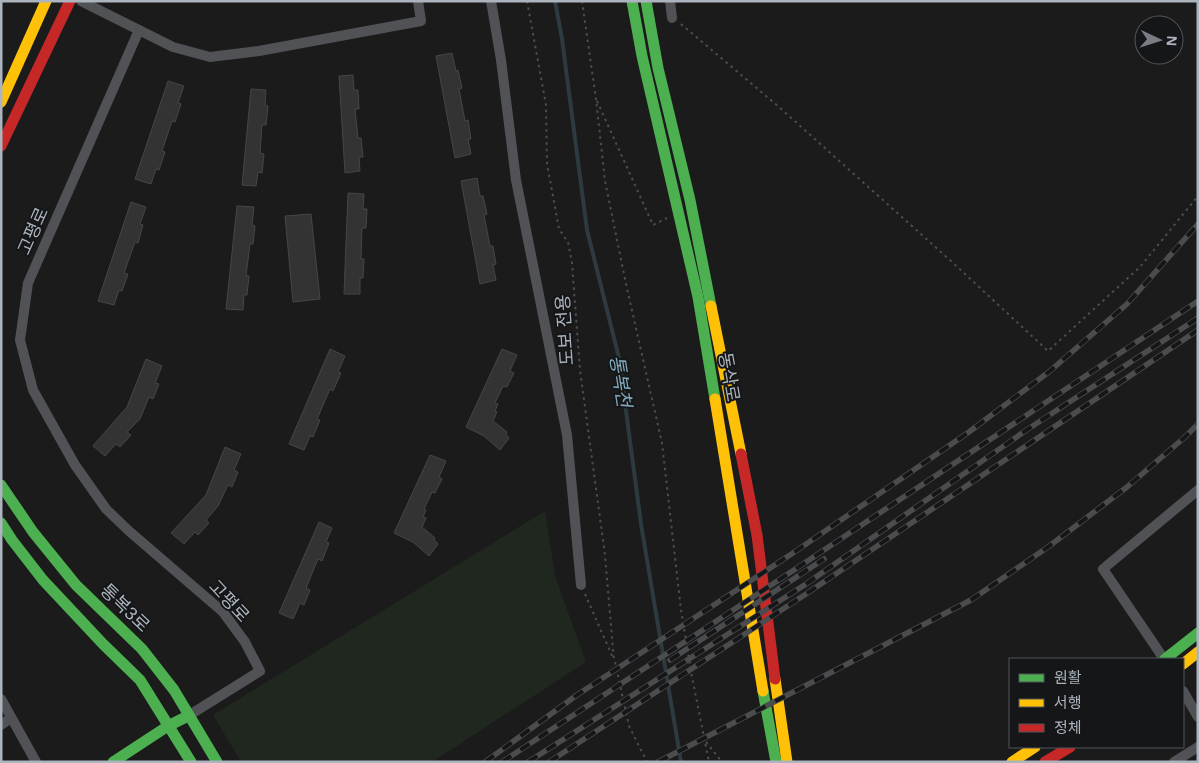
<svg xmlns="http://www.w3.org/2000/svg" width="1199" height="763" font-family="Helvetica,'Noto Sans KR',sans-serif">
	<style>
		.green { fill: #1f271f }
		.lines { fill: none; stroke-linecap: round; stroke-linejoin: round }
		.stream { stroke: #2d3a3f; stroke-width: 4 }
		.building { fill: #333334; stroke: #444648 }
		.path { stroke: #4b4d50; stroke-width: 2; stroke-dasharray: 2.5 4; stroke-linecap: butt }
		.street { stroke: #505255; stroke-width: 10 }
		.fast { stroke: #4caf50; stroke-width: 11 }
		.slow { stroke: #ffc107; stroke-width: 11 }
		.jam { stroke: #c62828; stroke-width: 11 }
		.rail-casing { stroke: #4b4c4e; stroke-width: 5.5 }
		.rail { stroke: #151618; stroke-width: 4; stroke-dasharray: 11; stroke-linecap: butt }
		.labels { text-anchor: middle; stroke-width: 4; stroke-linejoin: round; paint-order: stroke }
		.street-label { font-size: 18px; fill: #acb4be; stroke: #151618 }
		.water-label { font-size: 19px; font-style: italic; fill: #81a9bb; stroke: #151618 }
	</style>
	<rect width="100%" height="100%" fill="#1b1b1c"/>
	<path class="green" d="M 545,511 L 555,576 L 586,662 L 432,762 L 241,762 L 213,715 Z"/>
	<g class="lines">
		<path class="stream" d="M 555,1 L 562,39 L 587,230 L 619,358 L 641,524 L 681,762"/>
	</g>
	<g class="building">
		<path d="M 452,53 L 456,71 L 458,70 L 462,88 L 459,89 L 465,121 L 468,120 L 471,139 L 468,139 L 471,154 L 455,158 L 436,56 Z"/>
		<path d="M 353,75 L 354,90 L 358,90 L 359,109 L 355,109 L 358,138 L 361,138 L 363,157 L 359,157 L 360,171 L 345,173 L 339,76 Z"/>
		<path d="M 168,81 L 184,86 L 178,103 L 181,104 L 175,122 L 172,121 L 162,151 L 165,152 L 159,170 L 156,169 L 151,184 L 135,179 Z"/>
		<path d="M 251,89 L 266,90 L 265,105 L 268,106 L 266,125 L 262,125 L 260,153 L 264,154 L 262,173 L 258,172 L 256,186 L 242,185 Z"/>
		<path d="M 477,178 L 480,196 L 483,196 L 487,214 L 484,215 L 490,246 L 493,246 L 496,264 L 493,265 L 496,280 L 480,284 L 461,181 Z"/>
		<path d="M 348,193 L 364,194 L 363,209 L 367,209 L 366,228 L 362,228 L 361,259 L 364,259 L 363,278 L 360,278 L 360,294 L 344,294 Z"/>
		<path d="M 131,202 L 146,207 L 140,224 L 143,225 L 138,243 L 135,242 L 124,273 L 128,274 L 122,291 L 119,290 L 114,305 L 98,301 Z"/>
		<path d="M 237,206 L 254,207 L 252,225 L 255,226 L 253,244 L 250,244 L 246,276 L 249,276 L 247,295 L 244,295 L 243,310 L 226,309 Z"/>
		<path d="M 311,214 L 320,299 L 293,302 L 285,216 Z"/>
		<path d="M 330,349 L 345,356 L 338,372 L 341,373 L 333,391 L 330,389 L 317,419 L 320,420 L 313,437 L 310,436 L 304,450 L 289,444 Z"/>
		<path d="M 502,349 L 517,355 L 510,371 L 514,373 L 507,387 L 503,386 L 495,403 L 498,404 L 495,411 L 497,412 L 493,421 L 507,432 L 506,434 L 509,438 L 500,450 L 484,436 L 466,427 Z"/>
		<path d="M 146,359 L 162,366 L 155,383 L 159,384 L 153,399 L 149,397 L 140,419 L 127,432 L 131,435 L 120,447 L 116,444 L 105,456 L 93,446 L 127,407 Z"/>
		<path d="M 225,447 L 241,454 L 234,470 L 238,472 L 232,487 L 228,485 L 218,506 L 206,520 L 209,523 L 198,535 L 195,532 L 184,544 L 171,533 L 206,495 Z"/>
		<path d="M 430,455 L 446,461 L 439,477 L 442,479 L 435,493 L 432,492 L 424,509 L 426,510 L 423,517 L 426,518 L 422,527 L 435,538 L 434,540 L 438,544 L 429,556 L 413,542 L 394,533 Z"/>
		<path d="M 319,522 L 332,528 L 326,542 L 329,543 L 322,561 L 318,559 L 306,588 L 310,590 L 304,605 L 300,603 L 293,619 L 279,613 Z"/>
	</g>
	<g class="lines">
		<g class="path">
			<path d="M 527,1 L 546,105 L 547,164 L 559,229 L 568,242 L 572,263 L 580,370 L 605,555 L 614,661"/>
			<path d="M 582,1 L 596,99 L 605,181 L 626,284 L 662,443 L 681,610 L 692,677 L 709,762"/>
			<path d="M 681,24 L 779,107 L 951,261 L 1048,351 L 1140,267 L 1198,196"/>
			<path d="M 597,101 L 653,225 L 667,218"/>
			<path d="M 585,594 L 613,658"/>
			<path d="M 615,662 L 629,726 L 647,762"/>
			<path d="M 706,742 L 722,762"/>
		</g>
		<g class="street">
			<path d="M 81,1 L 173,47 L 210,57 L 259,51 L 421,21 L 418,1"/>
			<path d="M 491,1 L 501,60 L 516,180 L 567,435 L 581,585"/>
			<path d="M 670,1 L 672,18"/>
			<path d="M 139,30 L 28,283 L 20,340 L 33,390 L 75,465 L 106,509 L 129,531 L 223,612 L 245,642 L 260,671 L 188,716"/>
			<path d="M 1164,659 L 1103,569 L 1198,490"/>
			<path d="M 1183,691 L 1198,717"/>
			<path d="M 1,699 L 36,762"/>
			<path d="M 1,725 L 11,718"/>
			<path d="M 1174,762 L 1198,747"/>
		</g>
		<g class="fast">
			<path d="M 632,1 L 642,56 L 698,297 L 715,399"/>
			<path d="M 646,1 L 658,68 L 690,200 L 711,306"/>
			<path d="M 1,485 L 33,532 L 76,585 L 142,649 L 174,690 L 217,762"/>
			<path d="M 1,523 L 12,540 L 43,580 L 103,644 L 140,680 L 191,762"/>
			<path d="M 1165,659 L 1198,633"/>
			<path d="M 763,691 L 776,762"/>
			<path d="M 113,762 L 168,726 L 188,716"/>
		</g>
		<g class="slow">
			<path d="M 1,102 L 46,1"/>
			<path d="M 711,306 L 741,454"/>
			<path d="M 715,399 L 763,691"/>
			<path d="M 1183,664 L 1198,652"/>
			<path d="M 775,679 L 787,762"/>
			<path d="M 1012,762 L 1035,747"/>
		</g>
		<g class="jam">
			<path d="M 1,146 L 70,1"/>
			<path d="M 741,454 L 757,535 L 775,679"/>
			<path d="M 1045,762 L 1070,747"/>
		</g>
		<g class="rail-casing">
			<g id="rail">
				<path d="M 670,660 L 824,559"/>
				<path d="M 485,762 L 577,695 L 796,551 L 969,432 L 1050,371 L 1127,304 L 1198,224"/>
				<path d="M 502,762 L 800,566 L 1198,301"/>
				<path d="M 528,762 L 806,584 L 1028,429 L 1198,318"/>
				<path d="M 549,762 L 806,594 L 1198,330"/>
				<path d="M 658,762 L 971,600 L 1048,547 L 1127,487 L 1185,437 L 1198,424"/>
			</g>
		</g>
		<use href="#rail" class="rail"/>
	</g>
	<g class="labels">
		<g class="street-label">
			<text transform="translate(33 231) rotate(-66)" y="6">고평로</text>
			<text transform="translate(565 330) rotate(-94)" y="6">도보 전용</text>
			<text transform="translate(729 377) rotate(80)" y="6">동삭로</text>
			<text transform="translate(229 601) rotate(47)" y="6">고평로</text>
			<text transform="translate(125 608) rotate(44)" y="6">통복3로</text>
		</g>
		<g class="water-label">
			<text transform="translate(621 381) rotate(81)" y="7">통복천</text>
		</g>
	</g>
	<rect width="1199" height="763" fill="none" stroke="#acb4be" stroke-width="5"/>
	<rect x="1009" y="658" width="175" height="90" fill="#151618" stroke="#51555a"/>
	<rect x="1019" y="674" width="25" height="8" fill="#4caf50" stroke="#51555a"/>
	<text x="1054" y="683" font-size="15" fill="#acb4be">원활</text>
	<rect x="1019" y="699" width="25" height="8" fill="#ffc107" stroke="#51555a"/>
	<text x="1054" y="708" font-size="15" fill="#acb4be">서행</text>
	<rect x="1019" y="724" width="25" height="8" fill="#c62828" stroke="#51555a"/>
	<text x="1054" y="733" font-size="15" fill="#acb4be">정체</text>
	<g transform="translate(1159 40) rotate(94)"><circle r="24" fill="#151618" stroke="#51555a"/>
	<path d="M0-4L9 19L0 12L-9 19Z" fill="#797e85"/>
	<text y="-8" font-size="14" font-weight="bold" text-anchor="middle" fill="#acb4be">N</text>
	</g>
</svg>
